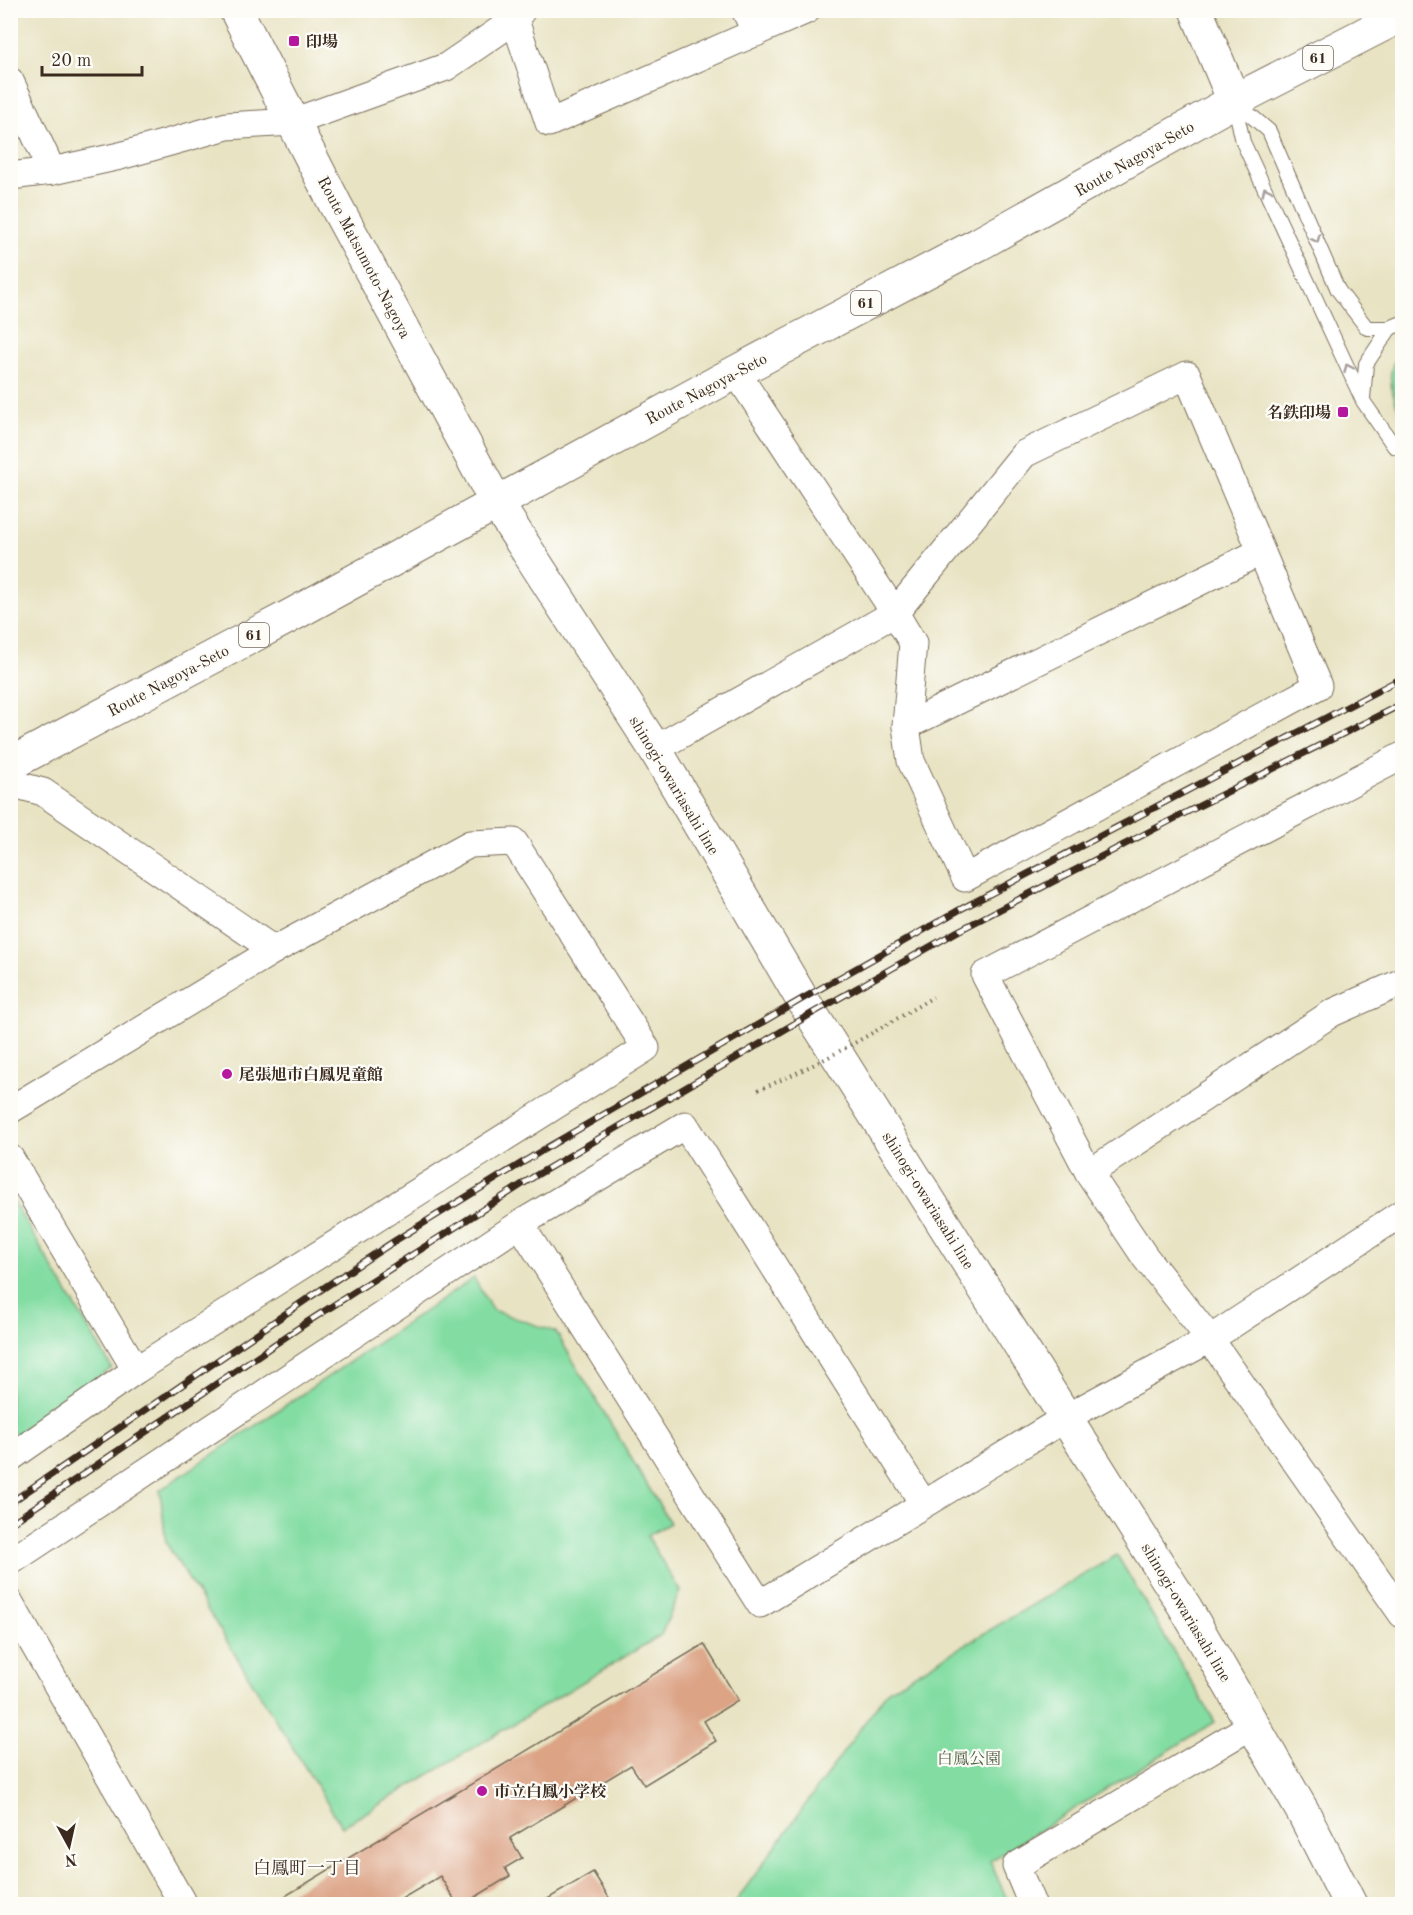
<svg xmlns="http://www.w3.org/2000/svg" width="1413" height="1915" font-family="'Old Standard TT','Noto Serif JP',serif">
	<style>
		.green { fill: #83dda3; stroke: #5f8460; stroke-width: 1.5 }
		.building { fill: #dca385 }
		.lines { fill: none; stroke-linecap: round; stroke-linejoin: round }
		.service-casing { stroke: #786b58; stroke-width: 16 }
		.minor-casing { stroke: #786b58; stroke-width: 29 }
		.tertiary-casing { stroke: #786b58; stroke-width: 35 }
		.secondary-casing { stroke: #786b58; stroke-width: 35 }
		.primary-casing { stroke: #786b58; stroke-width: 35 }
		.service { stroke: #fff; stroke-width: 14 }
		.minor { stroke: #fff; stroke-width: 27 }
		.tertiary { stroke: #fff; stroke-width: 33 }
		.secondary { stroke: #fff; stroke-width: 33 }
		.primary { stroke: #fff; stroke-width: 33 }
		.rail-casing { stroke: #3b2a1e; stroke-width: 7 }
		.rail { stroke: #fdfcf7; stroke-width: 4.5; stroke-dasharray: 14; stroke-linecap: butt }
		.path-bridge { stroke: #786b58; stroke-width: 4; stroke-dasharray: 1.5 4.5; stroke-linecap: butt }
		.oneway { stroke: #a79f9a }
		.poi-dot { fill: #b5179e; stroke: #fdfcf7; stroke-width: 2 }
		.labels { text-anchor: middle; stroke-width: 4.5; stroke-linejoin: round; paint-order: stroke }
		.shield { fill: #fdfcf7; stroke: #75695f; stroke-width: 1.5 }
		.shield-label { font-size: 15px; font-weight: bold; fill: #3b2a1e }
		.poi-label { font-size: 16px; font-weight: bold; fill: #3b2a1e; stroke: #fdfcf7; text-anchor: start }
		.street-label { font-size: 16px; fill: #3b2a1e; stroke: #fdfcf7 }
		.park-label { font-size: 16px; fill: #516046; stroke: #fdfcf7 }
		.neighbourhood-label { font-size: 18px; fill: #3b2a1e; stroke: #fdfcf7 }
	</style>
	<rect width="100%" height="100%" fill="#fdfcf7"/>
	<filter id="ink" filterUnits="userSpaceOnUse"><feTurbulence type="fractalNoise" baseFrequency=".0167" numOctaves="2"/><feDisplacementMap in="SourceGraphic" scale="12" xChannelSelector="R" yChannelSelector="G"/><feConvolveMatrix kernelMatrix="1 2 1 2 8 2 1 2 1" color-interpolation-filters="sRGB"/></filter>
	<filter id="wash" filterUnits="userSpaceOnUse"><feTurbulence type="fractalNoise" baseFrequency=".008" numOctaves="4" result="noise"/><feDisplacementMap in="SourceGraphic" scale="24" xChannelSelector="R" yChannelSelector="G"/><feGaussianBlur stdDeviation="1.35" result="paint"/><feColorMatrix in="noise" values="0 0 0 0 0 0 0 0 0 0 0 0 0 0 0 0 0 1.4 0 .05"/><feComposite in="paint" operator="in"/></filter>
	<g filter="url(#wash)">
		<rect width="100%" height="100%" fill="#e8e3c3"/>
		<g class="green">
			<path d="M 1402,353 L 1402,416 L 1400,414 C 1393,395 1382,368 1402,353 Z"/>
			<path d="M 10,1196 L 112,1368 L 11,1437 L 10,1437 Z"/>
			<path d="M 474,1278 L 492,1310 L 556,1332 L 670,1523 L 647,1536 L 680,1591 L 661,1635 L 342,1827 L 166,1543 L 160,1490 Z"/>
			<path d="M 1117,1555 L 1215,1722 L 990,1861 L 1009,1904 L 734,1904 L 888,1690 Z"/>
		</g>
		<g id="blocks">
			<g class="building">
				<path d="M 704,1644 L 738,1700 L 704,1721 L 716,1741 L 644,1785 L 631,1765 L 510,1838 L 522,1858 L 505,1868 L 510,1876 L 464,1904 L 457,1904 L 440,1876 L 393,1904 L 272,1904 Z"/>
				<path d="M 593,1872 L 613,1904 L 539,1904 Z"/>
			</g>
		</g>
	</g>
	<g filter="url(#ink)">
		<use href="#blocks" fill-opacity="0" stroke="#786b58" stroke-width="1.5"/>
		<g class="lines">
			<g class="service-casing">
				<g id="service">
					<path d="M 1234,101 L 1243,142 L 1363,401 L 1394,446 L 1402,449"/>
					<path d="M 1234,101 L 1269,131 L 1338,290 L 1367,328 L 1390,328 L 1402,323"/>
					<path d="M 1363,399 L 1366,364 L 1390,328"/>
				</g>
			</g>
			<g class="minor-casing">
				<g id="minor">
					<path d="M 745,10 L 756,33"/>
					<path d="M 515,20 L 549,123 L 807,10"/>
					<path d="M 10,81 L 52,171"/>
					<path d="M 10,176 L 52,171 L 120,156 L 227,126 L 293,122 L 446,67 L 515,20 L 522,10"/>
					<path d="M 906,726 L 1260,552"/>
					<path d="M 655,749 L 895,613 L 1024,454 L 1187,375 L 1318,686 L 965,878 L 911,761 L 906,726 L 913,643 L 895,613 L 736,372"/>
					<path d="M 1402,756 L 985,975 L 1089,1173 L 1145,1257 L 1210,1339 L 1402,1614"/>
					<path d="M 10,783 L 43,792 L 274,950"/>
					<path d="M 10,1110 L 274,950 L 470,844 L 514,842 L 646,1048 L 136,1370 L 10,1458"/>
					<path d="M 10,1158 L 136,1370"/>
					<path d="M 1089,1173 L 1332,1013 L 1402,982"/>
					<path d="M 520,1224 L 760,1604 L 1067,1417 L 1210,1339 L 1402,1213"/>
					<path d="M 10,1562 L 520,1224 L 685,1125 L 923,1503"/>
					<path d="M 10,1603 L 183,1904"/>
					<path d="M 1032,1904 L 1016,1866 L 1254,1724"/>
				</g>
			</g>
			<g class="tertiary-casing">
				<path id="tertiary" d="M 1196,10 L 1234,101"/>
			</g>
			<g class="secondary-casing">
				<path id="secondary" d="M 236,10 L 335,204 L 496,502 L 655,749 L 802,999 L 1185,1607 L 1303,1812 L 1350,1904"/>
			</g>
			<g class="primary-casing">
				<path id="primary" d="M 10,764 L 290,616 L 736,372 L 979,244 L 1234,101 L 1402,15"/>
			</g>
			<use href="#service" class="service"/>
			<use href="#minor" class="minor"/>
			<use href="#tertiary" class="tertiary"/>
			<use href="#secondary" class="secondary"/>
			<use href="#primary" class="primary"/>
			<g class="rail-casing">
				<g id="rail">
					<path d="M 10,1503 L 307,1299 L 396,1240 L 548,1147 L 802,999 L 959,910 L 1402,678"/>
					<path d="M 10,1524 L 309,1321 L 535,1176 L 811,1014 L 958,931 L 1187,812 L 1402,704"/>
				</g>
			</g>
			<use href="#rail" class="rail"/>
			<path class="path-bridge" d="M 758,1090 C 819,1065 877,1031 933,997"/>
		</g>
		<defs><path id="oneway-chevron" d="M-2-3.5L2.5 0L-2 3.5" fill="none" stroke-width="1.6" stroke-linecap="round" stroke-linejoin="round" transform="scale(1.5)"/></defs>
		<g class="oneway">
			<use href="#oneway-chevron" transform="translate(1266 191) rotate(-115)"/>
			<use href="#oneway-chevron" transform="translate(1316 239) rotate(66)"/>
			<use href="#oneway-chevron" transform="translate(1348 368) rotate(-115)"/>
		</g>
	</g>
	<g class="poi-dot">
		<rect x="288" y="35" width="12" height="12" rx="3"/>
		<rect x="1337" y="406" width="12" height="12" rx="3"/>
		<circle cx="227" cy="1074" r="6"/>
		<circle cx="482" cy="1791" r="6"/>
	</g>
	<g class="labels">
		<g class="shield">
			<rect x="1303" y="46" width="30" height="24" rx="4.5"/>
			<rect x="851" y="291" width="30" height="24" rx="4.5"/>
			<rect x="239" y="623" width="30" height="24" rx="4.5"/>
		</g>
		<g class="shield-label">
			<text x="1318" y="63">61</text>
			<text x="866" y="308">61</text>
			<text x="254" y="640">61</text>
		</g>
		<g class="poi-label">
			<text x="306" y="47">印場</text>
			<text x="1331" y="418" text-anchor="end">名鉄印場</text>
			<text x="239" y="1080">尾張旭市白鳳児童館</text>
			<text x="494" y="1797">市立白鳳小学校</text>
		</g>
		<g class="street-label">
			<text transform="translate(1134 158) rotate(-30)" y="6">Route Nagoya-Seto</text>
			<text transform="translate(365 257) rotate(62)" y="6">Route Matsumoto-Nagoya</text>
			<text transform="translate(706 388) rotate(-28)" y="6">Route Nagoya-Seto</text>
			<text transform="translate(168 680) rotate(-28)" y="6">Route Nagoya-Seto</text>
			<text transform="translate(675 785) rotate(59)" y="6">shinogi-owariasahi line</text>
			<text transform="translate(929 1200) rotate(58)" y="6">shinogi-owariasahi line</text>
			<text transform="translate(1187 1612) rotate(59)" y="6">shinogi-owariasahi line</text>
		</g>
		<g class="park-label">
			<text x="969" y="1764">白鳳公園</text>
		</g>
		<g class="neighbourhood-label">
			<text x="307" y="1874">白鳳町一丁目</text>
		</g>
	</g>
	<rect width="1413" height="1915" fill="none" stroke="#fdfcf7" stroke-width="36"/>
	<g transform="translate(69 1846) rotate(172)" stroke="#fdfcf7" stroke-width="4.5" paint-order="stroke">
	<path d="M0-4.5L10 22L0 15L-10 22Z" fill="#3b2a1e"/>
	<text y="-9" font-size="16" font-weight="bold" text-anchor="middle" fill="#3b2a1e">N</text>
	</g>
	<path d="M42 66v9h100v-9" fill="none" stroke="#3b2a1e" stroke-width="3"/>
	<text x="51" y="66" font-size="18" fill="#3b2a1e" stroke="#fdfcf7" stroke-width="4.5" paint-order="stroke">20 m</text>
</svg>
